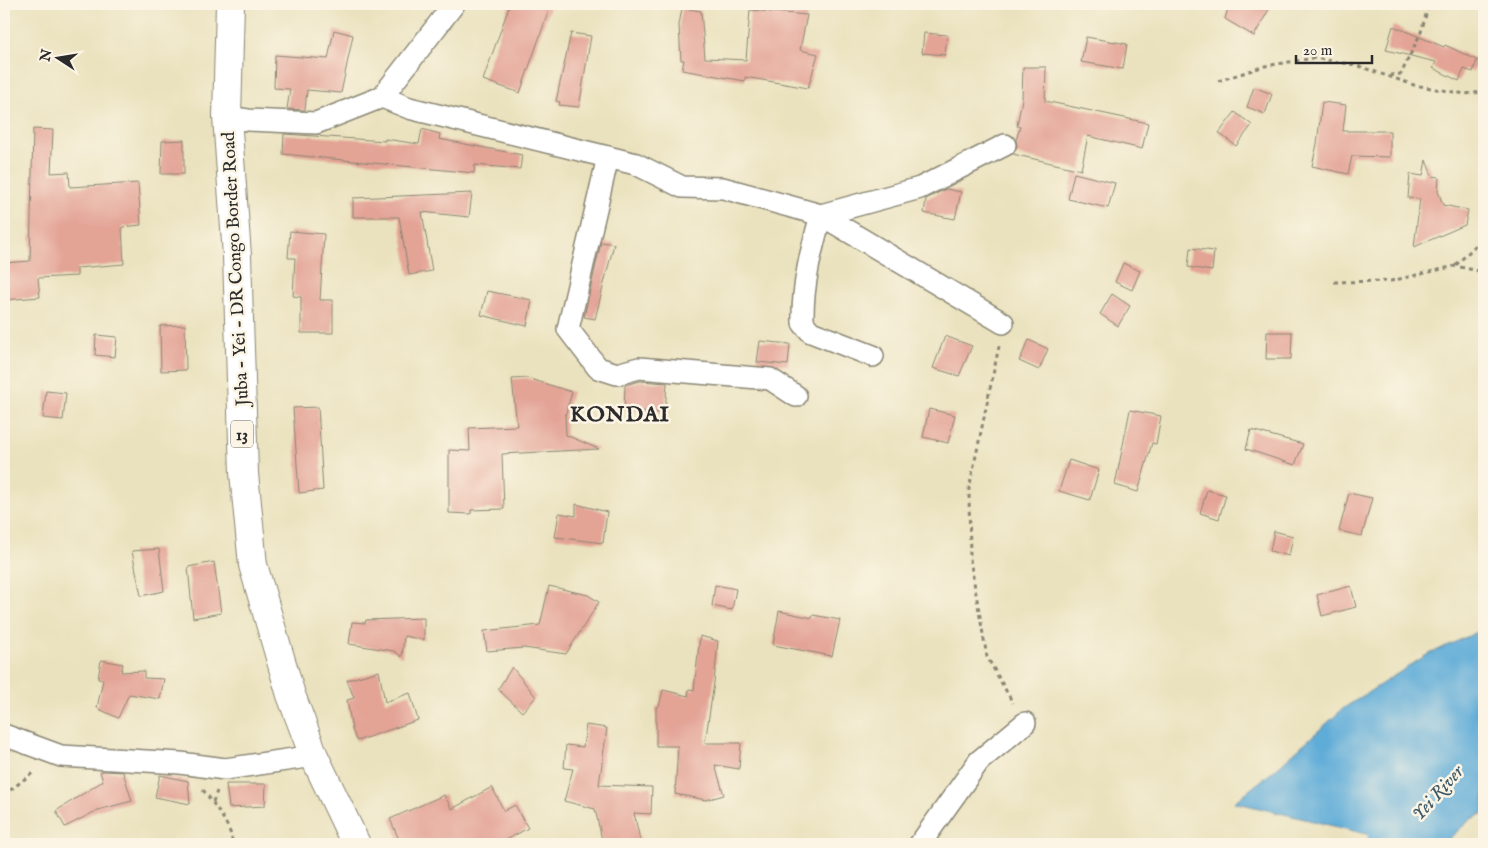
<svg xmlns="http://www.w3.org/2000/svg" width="1488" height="848" font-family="'IM FELL English',serif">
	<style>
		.water { fill: #5eacd8; stroke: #446c82 }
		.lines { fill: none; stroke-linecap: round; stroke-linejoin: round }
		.river { stroke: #5eacd8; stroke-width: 45 }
		.building { fill: #e3a395 }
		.minor-casing { stroke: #8a8674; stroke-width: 24 }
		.primary-casing { stroke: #8a8674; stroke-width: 30 }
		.path { stroke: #8a8674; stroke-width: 3; stroke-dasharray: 4 4; stroke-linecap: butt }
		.minor { stroke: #fff; stroke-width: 21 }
		.primary { stroke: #fff; stroke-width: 28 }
		.labels { text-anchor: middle; stroke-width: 5; stroke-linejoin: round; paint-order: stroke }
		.shield { fill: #fcf5e5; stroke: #6a6863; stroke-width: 1 }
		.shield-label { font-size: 16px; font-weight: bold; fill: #2b2b2b }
		.street-label { font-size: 18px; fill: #2b2b2b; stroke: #fcf5e5 }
		.water-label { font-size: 19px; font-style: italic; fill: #3d5868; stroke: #fcf5e5 }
		.district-label { font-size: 22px; font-weight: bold; letter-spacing: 1px; fill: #2b2b2b; stroke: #fcf5e5 }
	</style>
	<rect width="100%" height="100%" fill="#fcf5e5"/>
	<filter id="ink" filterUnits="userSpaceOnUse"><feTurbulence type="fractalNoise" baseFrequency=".02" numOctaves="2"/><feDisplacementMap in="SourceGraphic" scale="10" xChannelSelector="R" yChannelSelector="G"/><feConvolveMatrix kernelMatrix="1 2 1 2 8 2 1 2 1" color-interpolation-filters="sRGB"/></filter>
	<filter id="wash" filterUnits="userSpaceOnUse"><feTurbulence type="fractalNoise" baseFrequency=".0096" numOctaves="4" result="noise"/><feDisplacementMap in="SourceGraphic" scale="20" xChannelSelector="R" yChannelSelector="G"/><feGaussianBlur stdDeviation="1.12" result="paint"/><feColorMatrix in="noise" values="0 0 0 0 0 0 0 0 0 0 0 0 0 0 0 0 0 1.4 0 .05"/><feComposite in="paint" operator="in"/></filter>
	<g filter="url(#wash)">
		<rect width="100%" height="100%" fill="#eae2be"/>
		<path class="water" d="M 1484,629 L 1484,813 L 1471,819 L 1443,844 L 1408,844 L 1234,802 L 1271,773 L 1344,708 L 1425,656 Z"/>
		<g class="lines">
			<path class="river" d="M 1389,844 L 1484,740"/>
		</g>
		<g id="blocks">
			<g class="building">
				<path d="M 510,4 L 551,4 L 520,93 L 483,80 Z"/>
				<path d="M 1229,4 L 1272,4 L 1254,36 L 1225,19 Z"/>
				<path d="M 682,8 L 701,11 L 705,58 L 746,60 L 750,10 L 807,15 L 800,50 L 818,54 L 808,88 L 745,77 L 745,81 L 682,70 L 684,60 L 681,60 L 679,25 Z"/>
				<path d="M 1393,26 L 1444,47 L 1445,45 L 1477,60 L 1473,72 L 1464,69 L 1459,81 L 1433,68 L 1436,62 L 1386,50 Z"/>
				<path d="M 334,30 L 353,35 L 341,93 L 307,90 L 305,110 L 287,109 L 290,89 L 274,88 L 275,55 L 328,59 Z"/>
				<path d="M 571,33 L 591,36 L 579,107 L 559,105 L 560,102 L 556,101 Z"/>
				<path d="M 924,33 L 947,35 L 945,55 L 922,53 Z"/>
				<path d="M 1086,37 L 1127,44 L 1123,69 L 1081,62 Z"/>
				<path d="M 1023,67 L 1046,67 L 1045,101 L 1148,123 L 1142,149 L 1088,136 L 1081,170 L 1013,154 L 1017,146 L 1016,140 L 1020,127 L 1017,126 L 1022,99 Z"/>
				<path d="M 1254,87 L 1272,94 L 1265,114 L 1247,107 Z"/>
				<path d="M 1322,102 L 1346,105 L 1343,131 L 1390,131 L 1390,157 L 1352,156 L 1348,174 L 1312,166 L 1317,144 Z"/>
				<path d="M 1235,112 L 1252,125 L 1236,146 L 1219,133 Z"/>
				<path d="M 33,129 L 53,130 L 51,173 L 69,172 L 70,187 L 138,183 L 141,225 L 122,227 L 124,264 L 77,268 L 77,276 L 38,278 L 40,297 L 4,300 L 4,263 L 30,261 Z"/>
				<path d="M 422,129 L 440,134 L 439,139 L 522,155 L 520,169 L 475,165 L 474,173 L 283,154 L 284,134 L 385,141 L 385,139 L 419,144 Z"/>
				<path d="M 184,140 L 184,174 L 161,174 L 162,141 Z"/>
				<path d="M 1426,160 L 1432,176 L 1439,177 L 1438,191 L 1443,205 L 1468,210 L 1465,225 L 1414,247 L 1420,199 L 1408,198 L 1410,174 L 1423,176 Z"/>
				<path d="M 1074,173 L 1115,183 L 1108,208 L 1068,199 Z"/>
				<path d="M 946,189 L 961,192 L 955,219 L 924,213 L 926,199 Z"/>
				<path d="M 472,193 L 469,217 L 422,212 L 432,271 L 409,275 L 399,217 L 353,217 L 353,198 Z"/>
				<path d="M 290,231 L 324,234 L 320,300 L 333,300 L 333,333 L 301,333 L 301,297 L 293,296 L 295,258 L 288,258 Z"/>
				<path d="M 601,242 L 614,244 L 595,319 L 584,317 Z"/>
				<path d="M 1190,248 L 1214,251 L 1212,271 L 1188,267 Z"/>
				<path d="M 1123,263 L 1140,271 L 1132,290 L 1115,282 Z"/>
				<path d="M 487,291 L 532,300 L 527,326 L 481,315 Z"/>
				<path d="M 1112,294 L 1130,306 L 1118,326 L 1100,314 Z"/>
				<path d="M 185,325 L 186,370 L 161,371 L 160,326 Z"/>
				<path d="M 1267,332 L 1292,332 L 1291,359 L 1266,359 Z"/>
				<path d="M 96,335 L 117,337 L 115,357 L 95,355 Z"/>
				<path d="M 945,336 L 972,346 L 959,376 L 933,368 Z"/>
				<path d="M 1029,340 L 1048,349 L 1039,370 L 1019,361 Z"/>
				<path d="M 760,341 L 790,344 L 788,365 L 757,362 Z"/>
				<path d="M 527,378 L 572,392 L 565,416 L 566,435 L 599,449 L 502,454 L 504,509 L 471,510 L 471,514 L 449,513 L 449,450 L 470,451 L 469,428 L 517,426 L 512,379 Z"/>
				<path d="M 640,381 L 667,383 L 665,413 L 624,410 L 625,385 Z"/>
				<path d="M 46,391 L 66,393 L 63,420 L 43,418 Z"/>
				<path d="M 318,407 L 323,490 L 299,493 L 293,408 Z"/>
				<path d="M 929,409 L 955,415 L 948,443 L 923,437 Z"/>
				<path d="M 1130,410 L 1161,416 L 1156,444 L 1152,443 L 1138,492 L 1115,485 Z"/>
				<path d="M 1251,430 L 1303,444 L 1295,465 L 1246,449 Z"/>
				<path d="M 1069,460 L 1099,470 L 1090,500 L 1059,491 Z"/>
				<path d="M 1207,490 L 1226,495 L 1219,519 L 1200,513 Z"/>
				<path d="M 1349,493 L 1372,498 L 1362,536 L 1339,531 Z"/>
				<path d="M 576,504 L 607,512 L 603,543 L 555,537 L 559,513 L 576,516 Z"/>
				<path d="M 1274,531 L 1293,536 L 1289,556 L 1270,551 Z"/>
				<path d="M 159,549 L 164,591 L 141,596 L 132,551 Z"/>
				<path d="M 214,562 L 221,613 L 193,618 L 188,567 Z"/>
				<path d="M 715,585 L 736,589 L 732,610 L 712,606 Z"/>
				<path d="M 549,586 L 588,595 L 599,602 L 566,654 L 524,648 L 487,651 L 484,631 L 540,625 Z"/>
				<path d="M 1351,586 L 1356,607 L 1322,616 L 1317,595 Z"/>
				<path d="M 779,611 L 812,618 L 813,615 L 840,620 L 832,656 L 773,645 Z"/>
				<path d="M 424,618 L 424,640 L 404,636 L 402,657 L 394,651 L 349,644 L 352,622 L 365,623 L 366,620 Z"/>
				<path d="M 700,636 L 718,641 L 714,683 L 705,743 L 741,743 L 739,769 L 715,765 L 724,795 L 706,800 L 675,794 L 678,746 L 656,746 L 656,707 L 659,706 L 663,690 L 688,696 L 689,689 L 694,690 Z"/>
				<path d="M 101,660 L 123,664 L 121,672 L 144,671 L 144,678 L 164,679 L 160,699 L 129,694 L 118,718 L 97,708 L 103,680 L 98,679 Z"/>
				<path d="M 512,667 L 536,697 L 522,712 L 498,689 Z"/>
				<path d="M 379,671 L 385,702 L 410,693 L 418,720 L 357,741 L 352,730 L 347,700 L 354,698 L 347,680 Z"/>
				<path d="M 586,725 L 607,728 L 599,785 L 652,787 L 651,814 L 634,813 L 641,844 L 603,844 L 595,809 L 564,801 L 573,769 L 564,768 L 566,745 L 583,747 Z"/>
				<path d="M 104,771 L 123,772 L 132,801 L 98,810 L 65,827 L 56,811 L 103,781 L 100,772 Z"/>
				<path d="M 160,775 L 188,781 L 190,804 L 155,797 Z"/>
				<path d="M 226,784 L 266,784 L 265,806 L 229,808 Z"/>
				<path d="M 492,787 L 504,811 L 515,805 L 528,828 L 499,844 L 401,844 L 390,819 L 444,795 L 452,809 Z"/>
			</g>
		</g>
	</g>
	<g filter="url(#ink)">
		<use href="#blocks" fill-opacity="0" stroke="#8a8674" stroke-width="1"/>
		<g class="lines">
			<g class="minor-casing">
				<g id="minor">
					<path d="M 382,97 L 454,4"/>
					<path d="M 227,117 L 248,120 L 316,123 L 382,97 L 409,108 L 636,164 L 682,187 L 723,188 L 821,215 L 1003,323"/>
					<path d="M 608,157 L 568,329 L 598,368 L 617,374 L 639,368 L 770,379 L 796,396"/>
					<path d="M 821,215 L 920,188 L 1005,145"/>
					<path d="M 821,215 C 811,251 802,286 803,323 L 811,332 L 873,356"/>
					<path d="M 4,735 L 61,756 L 180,763 L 225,769 L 314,756"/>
					<path d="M 920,844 L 979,761 L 1025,723"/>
				</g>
			</g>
			<g class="primary-casing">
				<path id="primary" d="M 230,4 L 227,117 L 237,256 L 244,473 L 253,565 L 291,695 L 314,756 L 356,844"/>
			</g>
			<g class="path">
				<path d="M 1390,75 L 1401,74 L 1421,32 L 1429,4"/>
				<path d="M 1218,81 L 1265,66 L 1314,58 L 1355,65 L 1414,85 L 1465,94 L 1484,92"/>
				<path d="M 1456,265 L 1484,237"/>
				<path d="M 1334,282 L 1391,281 L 1455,266 L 1484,272"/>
				<path d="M 999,346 L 969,489 L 970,559 L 987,657 L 1013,703"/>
				<path d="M 203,790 C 212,801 234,830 232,844"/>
				<path d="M 4,795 L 35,771"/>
				<path d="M 213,802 L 217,791"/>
			</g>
			<use href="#minor" class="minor"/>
			<use href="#primary" class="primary"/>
		</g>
	</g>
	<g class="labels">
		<rect class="shield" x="231" y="420.5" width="22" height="27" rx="4"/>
		<g class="shield-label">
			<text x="242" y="440">13</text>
		</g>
		<g class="street-label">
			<text transform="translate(235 269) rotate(-93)" y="6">Juba - Yei - DR Congo Border Road</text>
		</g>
		<g class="water-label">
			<text transform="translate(1437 792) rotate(-48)" y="7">Yei River</text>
		</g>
		<g class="district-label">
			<text x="620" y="421">KONDAI</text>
		</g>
	</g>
	<rect width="1488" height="848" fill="none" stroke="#fcf5e5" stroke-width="20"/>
	<g transform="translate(58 58) rotate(282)" stroke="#fcf5e5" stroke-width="4" paint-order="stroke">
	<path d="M0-4L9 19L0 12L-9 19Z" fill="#2b2b2b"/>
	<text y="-8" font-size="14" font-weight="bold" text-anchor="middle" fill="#2b2b2b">N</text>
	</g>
	<path d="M1296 55v8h76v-8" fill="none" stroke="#2b2b2b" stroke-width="2.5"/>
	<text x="1303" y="55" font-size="15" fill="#2b2b2b" stroke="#fcf5e5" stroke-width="4" paint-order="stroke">20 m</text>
</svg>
